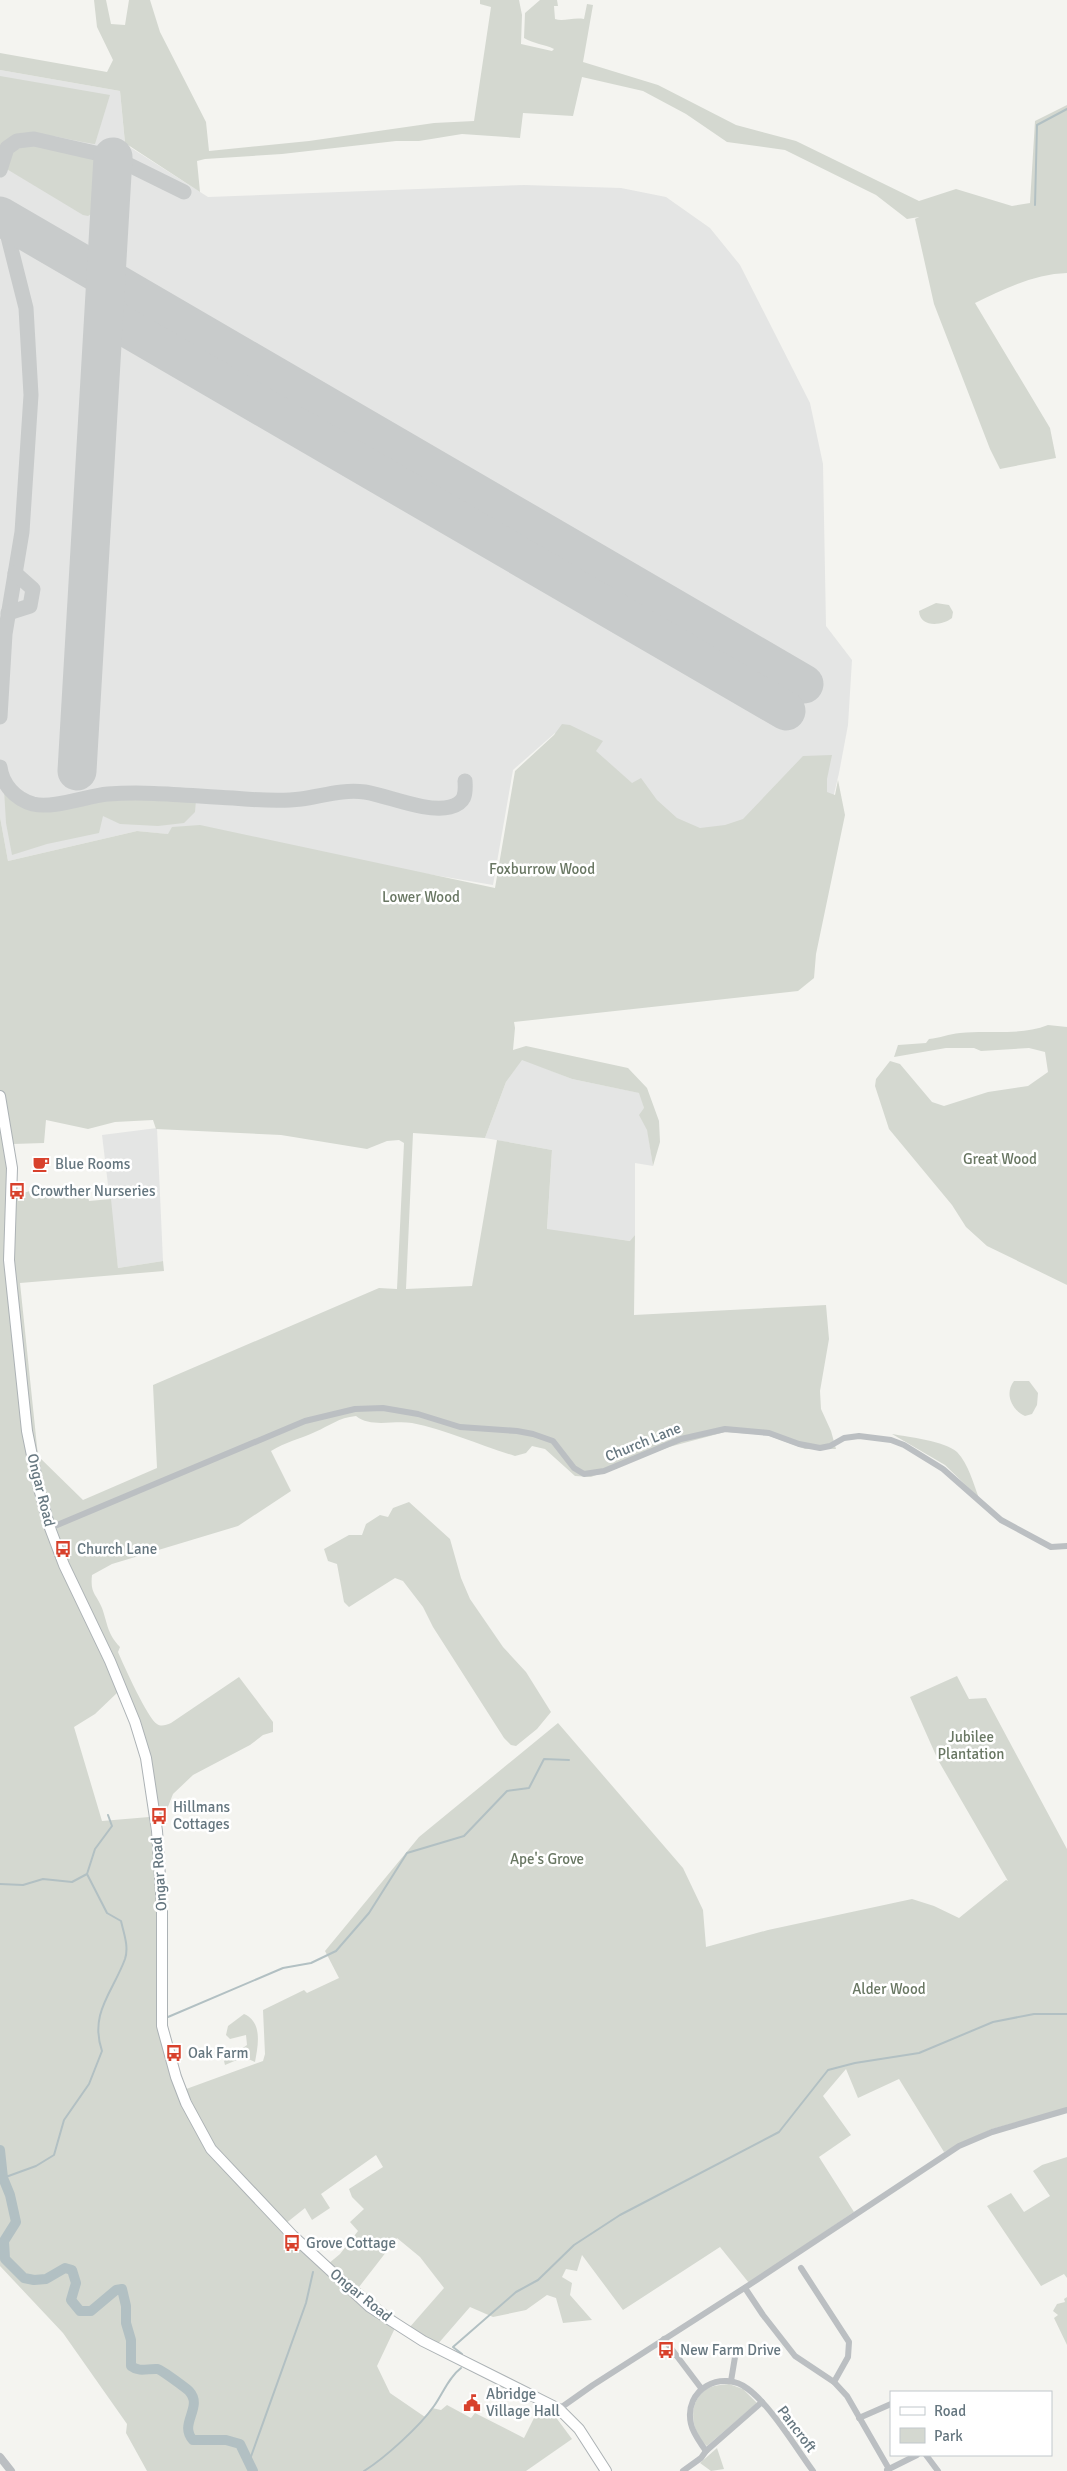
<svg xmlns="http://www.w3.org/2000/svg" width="1067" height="2471" font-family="Signika,sans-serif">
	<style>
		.built { fill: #e4e5e4 }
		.green { fill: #d4d8d0; fill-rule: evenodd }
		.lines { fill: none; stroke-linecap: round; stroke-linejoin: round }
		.stream { stroke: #b2c0c3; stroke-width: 2 }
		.river { stroke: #b2c0c3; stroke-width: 10 }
		.taxiway { stroke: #c8cbcb; stroke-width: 15 }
		.runway { stroke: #c8cbcb; stroke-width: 39 }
		.primary-casing { stroke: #acb2b5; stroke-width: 12 }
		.minor { stroke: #bbbfc2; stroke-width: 6 }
		.tertiary { stroke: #bbbfc2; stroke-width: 8 }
		.primary { stroke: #fff; stroke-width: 10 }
		.labels { text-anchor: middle; stroke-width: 5; stroke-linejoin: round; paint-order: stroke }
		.park-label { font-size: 15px; fill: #697763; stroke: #fff }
		.poi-label { font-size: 15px; fill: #65767f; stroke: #fff; text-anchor: start }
		.street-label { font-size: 15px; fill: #65767f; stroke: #fff }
	</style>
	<rect width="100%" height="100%" fill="#f4f4f0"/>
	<g class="built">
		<path d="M 0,70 L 120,91 L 125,144 L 208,197 L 524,185 L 621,188 L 666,197 L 710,228 L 740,265 L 810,403 L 823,464 L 826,626 L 852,660 L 848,725 L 839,773 L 802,929 L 754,902 L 560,832 L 553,812 L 555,733 L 513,770 L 493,885 L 226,840 L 137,831 L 8,861 L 0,817 Z"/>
		<path d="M 522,1059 L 572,1079 L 640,1093 L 644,1108 L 653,1166 L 635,1163 L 635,1235 L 631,1241 L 547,1230 L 552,1150 L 485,1138 L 506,1082 Z"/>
		<path d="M 157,1128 L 163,1261 L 118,1268 L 102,1135 Z"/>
	</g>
	<g class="green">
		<path d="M 94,0 L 106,0 L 111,24 L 125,25 L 129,0 L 150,0 L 160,32 L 206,122 L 209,151 L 309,141 L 434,123 L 474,121 L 491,7 L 480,4 L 480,0 L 519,0 L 522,15 L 521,44 L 552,51 L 554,49 C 544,44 534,44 524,38 L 525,13 L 540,0 L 557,0 L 558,6 L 554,6 L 555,19 C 563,22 573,17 584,19 L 587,4 L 593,5 L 583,62 L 658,85 L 736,125 L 796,141 L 919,201 L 956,189 L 1012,206 L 1030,203 L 1035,121 L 1067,105 L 1067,273 C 1035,274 1003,289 975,303 L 1050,428 L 1056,458 L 1000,469 L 990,449 L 934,304 L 915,219 L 919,217 L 907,219 L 876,195 L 785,150 L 727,142 L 686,114 L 643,91 L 582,77 L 573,116 L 523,113 L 520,138 L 462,134 L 419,141 L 396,141 L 282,154 L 205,159 L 197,161 L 200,192 L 125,143 L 120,91 L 0,70 L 0,53 L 107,72 L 113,60 L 97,27 Z"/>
		<path d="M 0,76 L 110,95 L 95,144 C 78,142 36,130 21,134 C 11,137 6,143 0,151 Z"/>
		<path d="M 34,142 L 95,157 L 91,214 L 88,216 L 83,215 L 5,168 C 9,151 16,144 34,142 Z"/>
		<path d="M 936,603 L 949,605 L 953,612 L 952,618 C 942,626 920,628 919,611 Z"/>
		<path d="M 562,724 L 570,725 L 603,741 L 596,751 L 632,783 L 641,778 L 657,800 L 677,818 L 700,828 L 725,825 L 743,819 L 803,756 L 832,755 L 827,779 L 827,792 L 835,795 L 838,780 L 845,815 L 816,954 L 814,978 L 798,991 L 514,1022 L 515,1028 L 513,1050 L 526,1046 L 628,1068 L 647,1088 L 659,1121 L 660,1142 L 653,1166 L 647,1130 L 639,1115 L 644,1108 L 639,1093 L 572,1079 L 522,1060 L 506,1082 L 485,1138 L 413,1133 L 406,1289 L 472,1286 L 497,1140 L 552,1150 L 547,1229 L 630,1241 L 635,1235 L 634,1315 L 826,1305 L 829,1339 L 820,1391 L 821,1409 L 831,1431 L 836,1449 L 805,1449 L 767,1435 L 725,1432 L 669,1447 L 591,1477 L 575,1476 L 545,1449 L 532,1446 L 526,1453 L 515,1456 C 481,1446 447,1430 412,1423 C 393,1420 371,1428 356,1416 C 338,1418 331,1425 315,1432 C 300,1439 285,1442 271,1451 L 291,1491 L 238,1526 L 112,1564 L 92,1575 C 90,1594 96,1593 102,1608 C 108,1625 107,1633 120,1647 L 118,1652 C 123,1664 148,1719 157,1724 C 161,1727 166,1725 171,1723 L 239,1677 L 273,1722 L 273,1732 L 263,1735 L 250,1745 L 193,1775 L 173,1794 L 160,1827 L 152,1776 L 103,1655 L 118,1692 L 95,1714 L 74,1727 L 102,1821 L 149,1817 L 157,1878 L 158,2020 L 178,2092 L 263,2061 L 265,2054 L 263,2010 L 304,1990 L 307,1993 L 339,1978 L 325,1951 L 419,1837 L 558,1723 L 683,1868 L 703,1910 L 706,1947 L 768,1930 L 912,1899 L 934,1906 L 959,1918 L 1006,1880 L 1008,1881 L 938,1760 L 910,1697 L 957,1676 L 969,1699 L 986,1698 L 1067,1849 L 1067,2108 L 992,2129 L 944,2152 L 899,2079 L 858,2098 L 846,2069 L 823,2096 L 851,2135 L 819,2157 L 854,2212 L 749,2283 L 720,2247 L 623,2310 L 582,2255 L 577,2271 L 566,2269 L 562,2277 L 572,2283 L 570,2295 L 592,2320 L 563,2323 L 556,2298 L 547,2295 L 526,2310 L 493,2317 L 470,2307 L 437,2345 L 409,2328 L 444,2288 L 420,2257 L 397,2238 L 359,2287 L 401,2321 L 395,2328 L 377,2366 L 390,2393 L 425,2417 L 432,2408 L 441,2410 L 447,2405 L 471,2418 L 475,2413 L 524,2438 L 540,2406 L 549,2408 L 572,2439 L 526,2471 L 147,2471 L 126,2433 L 127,2424 L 63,2333 L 0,2266 L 0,817 L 8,861 L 137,831 L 168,834 L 172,827 L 200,825 L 495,888 L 515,771 L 554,735 ZM 46,1120 L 88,1129 L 115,1122 L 153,1120 L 156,1129 L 281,1135 L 367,1149 L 387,1141 L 399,1140 L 404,1143 L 397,1289 L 379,1288 L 153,1385 L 157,1468 L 83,1500 L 38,1456 L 20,1283 L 164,1271 L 163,1261 L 118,1268 L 111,1199 L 89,1201 L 87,1192 L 58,1196 L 56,1188 L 36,1189 L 14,1196 L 13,1144 L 44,1143 ZM 376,2155 L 383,2167 L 349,2189 L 352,2197 L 364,2209 L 350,2222 L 358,2231 L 340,2254 L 322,2269 L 280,2228 L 305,2208 L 312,2220 L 330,2208 L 321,2194 Z"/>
		<path d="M 4,789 L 17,803 L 32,809 L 77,807 L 124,797 L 196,800 L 195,812 L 184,823 L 158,826 L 120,824 L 103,816 L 99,833 L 47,844 L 12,855 L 6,823 Z"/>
		<path d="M 1048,1025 L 1067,1027 L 1067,1285 L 987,1246 L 966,1227 L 952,1205 L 889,1129 L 875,1086 L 876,1079 L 890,1061 L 900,1064 L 932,1102 L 944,1106 L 988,1092 L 1028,1086 L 1048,1072 L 1045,1052 L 1029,1048 L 981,1051 L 974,1048 L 946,1048 L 894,1057 L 898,1045 L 926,1043 L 929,1039 C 940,1038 949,1034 960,1033 C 989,1030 1020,1036 1048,1025 Z"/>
		<path d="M 1014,1381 L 1029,1381 L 1038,1393 L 1037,1405 L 1032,1414 L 1025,1416 C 1012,1410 1004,1394 1014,1381 Z"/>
		<path d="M 892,1434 C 908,1437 945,1441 957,1452 C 969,1465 973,1483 979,1498 L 945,1465 Z"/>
		<path d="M 409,1502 L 450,1539 L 461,1578 L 470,1599 L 503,1647 L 526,1672 L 551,1712 L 537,1729 L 516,1746 L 511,1745 L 504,1738 L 433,1627 L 423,1607 L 403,1581 L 395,1578 L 349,1607 L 344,1602 L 337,1564 L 328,1561 L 324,1549 L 349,1535 L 362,1535 L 366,1524 L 380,1515 L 388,1517 L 393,1508 Z"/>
		<path d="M 244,2014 C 263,2022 258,2046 255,2062 L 244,2057 L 225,2065 L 224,2061 L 247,2045 L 246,2035 L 230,2039 L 226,2035 L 228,2026 Z"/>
		<path d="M 1067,2157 L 1067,2278 L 1064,2274 L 1041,2286 L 987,2206 L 1011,2193 L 1024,2212 L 1050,2196 L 1033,2171 L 1042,2165 Z"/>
		<path d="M 1067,2297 L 1067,2345 L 1054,2318 L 1058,2315 L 1053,2311 L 1057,2304 L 1065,2302 L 1064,2299 Z"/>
		<path d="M 729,2384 L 743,2389 L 757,2403 L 707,2446 C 692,2433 687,2406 703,2392 C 710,2385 720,2385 729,2384 Z"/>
		<path d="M 717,2448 L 724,2469 L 711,2471 L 700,2463 Z"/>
	</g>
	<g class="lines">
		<g class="stream">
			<path d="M 1035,205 L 1037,125 L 1067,109"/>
			<path d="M 0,1884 L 23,1885 L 43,1879 L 72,1882 L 87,1874"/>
			<path d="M 168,2017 L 283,1968 L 311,1963 L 336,1951 L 369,1913 L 407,1853 L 464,1836 L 507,1791 L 529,1788 L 544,1759 L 569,1760"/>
			<path d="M 3,2178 L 36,2166 L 54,2155 L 64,2120 L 89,2084 L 102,2051 C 89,2013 113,1992 125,1959 C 129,1947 124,1934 121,1921 L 107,1913 L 87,1874 L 95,1849 L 112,1826 L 108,1815"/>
			<path d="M 462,2354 L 453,2347 L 516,2292 L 538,2280 L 574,2245 L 620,2215 L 779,2132 L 828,2070 L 855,2063 L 919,2053 L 993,2022 L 1034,2014 L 1067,2014"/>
			<path d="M 249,2462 L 306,2303 L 313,2272"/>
			<path d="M 364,2471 C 385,2458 420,2426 434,2406 C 443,2393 449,2377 461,2368"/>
		</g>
		<path class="river" d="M 0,2150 L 3,2178 L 10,2195 L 16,2222 L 4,2241 L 5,2259 L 24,2278 L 34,2280 L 46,2279 L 65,2268 L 72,2270 L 76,2283 L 71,2300 L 80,2311 L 91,2311 L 116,2290 L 122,2289 L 126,2306 L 126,2323 L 131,2340 L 131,2366 C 140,2373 148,2368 158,2369 C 160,2369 186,2388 189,2391 C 204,2407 178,2424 193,2440 L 226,2440 L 240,2444 L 253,2471"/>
		<g class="taxiway">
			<path d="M 0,170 L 7,148 L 17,141 L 34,139 L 113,157 L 184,192"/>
			<path d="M 0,205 L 26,308 L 31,395 L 22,532 L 5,634 L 0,717"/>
			<path d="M 11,244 L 10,235 L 12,232 L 23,229"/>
			<path d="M 8,613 L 30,606 L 33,589 L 15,573"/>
			<path d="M 0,767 C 2,784 15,799 33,804 C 54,809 86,796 108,794 C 150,791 192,796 233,798 C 255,800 279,802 301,799 C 323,796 342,789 365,792 C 389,796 427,813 450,807 C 465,803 466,795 465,781"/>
		</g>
		<g class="runway">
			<path d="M 0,216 L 804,684"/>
			<path d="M 110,318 L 786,711"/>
			<path d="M 77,771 L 113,157"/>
		</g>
		<g class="primary-casing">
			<path id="primary" d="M 0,1096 L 12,1168 L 9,1260 L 27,1431 L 38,1485 L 50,1528 L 64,1565 L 110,1661 L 135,1722 L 146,1758 L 157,1831 L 162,1908 L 162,2026 L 176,2077 L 186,2103 L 211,2149 L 293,2236 L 370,2307 L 423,2341 L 559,2409 L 579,2429 L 606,2471"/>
		</g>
		<g class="minor">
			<path d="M 50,1528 L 305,1421 L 355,1409 L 383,1408 L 418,1414 L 460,1427 L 517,1431 L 533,1434 L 553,1441 L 574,1468 L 584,1474 L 604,1471 L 681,1439 L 725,1429 L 769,1433 L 799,1444 L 820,1448 L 830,1446 L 844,1438 L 859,1436 L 891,1440 L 904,1445 L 943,1469 L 1001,1520 L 1051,1547 L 1067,1546"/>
			<path d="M 801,2268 L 849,2342 L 848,2357 L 834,2382"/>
			<path d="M 745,2288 L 763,2315 L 795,2356 L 834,2382 L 847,2396 L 889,2469"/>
			<path d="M 664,2339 L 701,2388"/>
			<path d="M 731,2381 L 735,2357 L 740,2350"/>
			<path d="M 559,2409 L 593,2385 L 749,2285 L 959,2146 L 992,2132 L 1067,2110"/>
			<path d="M 859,2418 L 891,2404"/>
			<path d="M 706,2451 C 700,2442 693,2434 691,2424 C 683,2389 722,2369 748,2389 C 771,2406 796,2448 813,2471"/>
			<path d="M 926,2455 L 938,2471"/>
			<path d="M 887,2470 L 917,2455"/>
			<path d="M 683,2471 L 701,2458 L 706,2451 L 762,2402"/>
		</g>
		<path class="tertiary" d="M 0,2457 L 11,2471"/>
		<use href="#primary" class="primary"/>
	</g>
	<defs>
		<g id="cafe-bare" transform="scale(1.35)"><path d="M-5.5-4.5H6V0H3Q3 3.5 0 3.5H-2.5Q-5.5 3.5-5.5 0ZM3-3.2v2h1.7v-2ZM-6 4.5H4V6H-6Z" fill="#d8412c" stroke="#fff" stroke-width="2.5" paint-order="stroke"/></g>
		<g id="bus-bare" transform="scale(1.35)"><path d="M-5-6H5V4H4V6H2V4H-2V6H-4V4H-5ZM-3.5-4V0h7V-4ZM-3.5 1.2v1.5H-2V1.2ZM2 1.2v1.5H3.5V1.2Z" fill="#d8412c" stroke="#fff" stroke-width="2.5" paint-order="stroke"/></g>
		<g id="civic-bare" transform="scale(1.35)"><path d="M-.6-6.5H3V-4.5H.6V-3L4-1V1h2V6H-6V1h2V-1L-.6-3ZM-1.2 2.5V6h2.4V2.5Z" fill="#d8412c" stroke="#fff" stroke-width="2.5" paint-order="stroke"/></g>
	</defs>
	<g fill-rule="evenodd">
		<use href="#cafe-bare" x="41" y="1164"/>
		<use href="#bus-bare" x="17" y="1191"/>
		<use href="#bus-bare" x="63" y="1549"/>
		<use href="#bus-bare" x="159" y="1816"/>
		<use href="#bus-bare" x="174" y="2053"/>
		<use href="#bus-bare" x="292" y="2243"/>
		<use href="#bus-bare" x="666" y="2350"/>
		<use href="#civic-bare" x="472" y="2403"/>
	</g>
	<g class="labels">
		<g class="park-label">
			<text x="542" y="874">Foxburrow Wood</text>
			<text x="421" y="902">Lower Wood</text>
			<text x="1000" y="1164">Great Wood</text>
			<text x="971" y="1742">Jubilee<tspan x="971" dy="17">Plantation</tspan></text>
			<text x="547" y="1864">Ape's Grove</text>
			<text x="889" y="1994">Alder Wood</text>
		</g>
		<g class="poi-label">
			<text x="55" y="1169">Blue Rooms</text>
			<text x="31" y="1196">Crowther Nurseries</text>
			<text x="77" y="1554">Church Lane</text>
			<text x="173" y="1812">Hillmans<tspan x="173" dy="17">Cottages</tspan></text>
			<text x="188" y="2058">Oak Farm</text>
			<text x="306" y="2248">Grove Cottage</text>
			<text x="680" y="2355">New Farm Drive</text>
			<text x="486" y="2399">Abridge<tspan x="486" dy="17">Village Hall</tspan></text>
		</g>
		<g class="street-label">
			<text transform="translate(643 1442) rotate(-22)" y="5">Church Lane</text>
			<text transform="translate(41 1490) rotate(76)" y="5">Ongar Road</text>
			<text transform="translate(159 1874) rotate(-94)" y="5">Ongar Road</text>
			<text transform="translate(361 2295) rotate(39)" y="5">Ongar Road</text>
			<text transform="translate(797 2429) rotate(53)" y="5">Pancroft</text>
		</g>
	</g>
	<rect x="890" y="2391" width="162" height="65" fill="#ffffff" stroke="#c1c8cc"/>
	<rect x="900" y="2407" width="25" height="8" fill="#ffffff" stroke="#c1c8cc"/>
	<text x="934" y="2416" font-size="15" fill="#65767f">Road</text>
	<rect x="900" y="2428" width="25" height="15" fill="#d4d8d0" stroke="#c1c8cc"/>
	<text x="934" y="2441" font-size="15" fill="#65767f">Park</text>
</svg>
